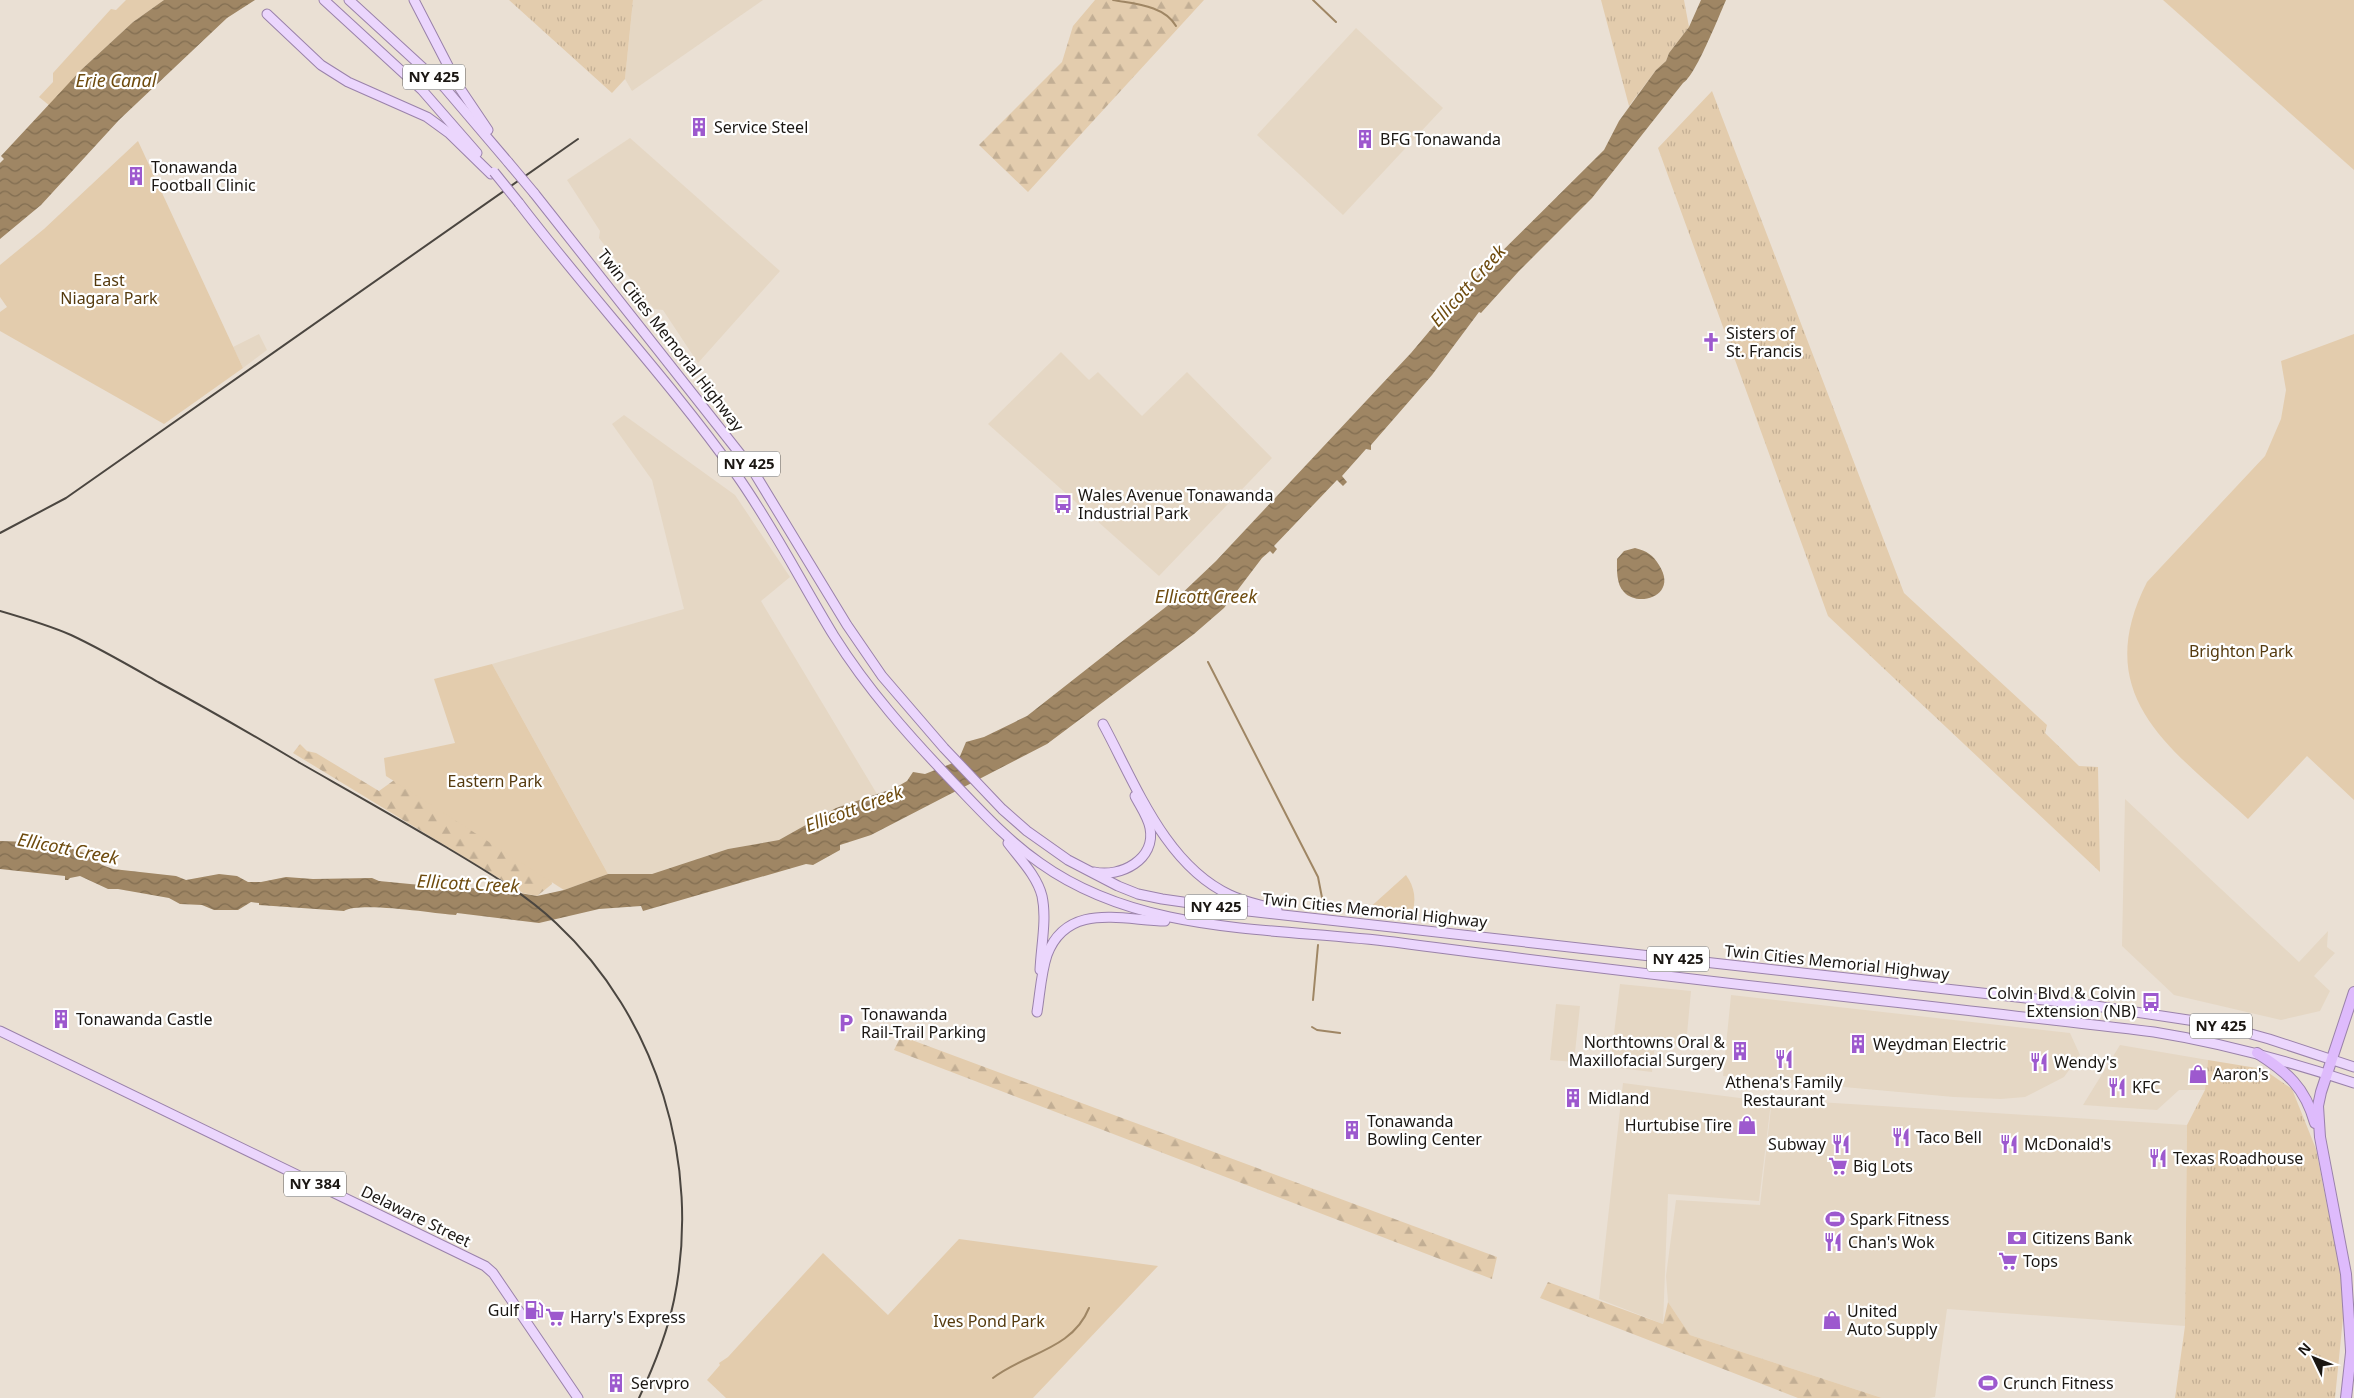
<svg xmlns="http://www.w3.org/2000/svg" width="2354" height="1398" font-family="'Noto Sans',sans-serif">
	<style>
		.built { fill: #e5d7c4 }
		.grass { fill: url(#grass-tufts) }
		.forest { fill: url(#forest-firs) }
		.green { fill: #e3ccad }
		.water { fill: url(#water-waves) }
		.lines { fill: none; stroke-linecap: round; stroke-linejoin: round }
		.stream { stroke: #9f8664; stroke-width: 2 }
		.primary-casing { stroke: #9a82aa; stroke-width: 11 }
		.motorway-casing { stroke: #9a82aa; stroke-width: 12 }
		.primary { stroke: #ebd6fd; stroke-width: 9 }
		.motorway { stroke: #debbfc; stroke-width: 10 }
		.rail { stroke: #4b4640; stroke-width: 2 }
		.primary-bridge-casing { stroke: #9a82aa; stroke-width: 11; stroke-linecap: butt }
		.primary-bridge { stroke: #ebd6fd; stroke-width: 9 }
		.labels { text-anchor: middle; stroke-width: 4.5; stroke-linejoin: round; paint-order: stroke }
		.shield { fill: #fff; stroke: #5f5d5a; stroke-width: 1 }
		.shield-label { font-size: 15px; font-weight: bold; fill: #1b1713 }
		.poi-label { font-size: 16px; fill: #1b1713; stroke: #fff; text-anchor: start }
		.park-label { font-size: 16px; fill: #553a0e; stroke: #fff }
		.street-label { font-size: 16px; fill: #1b1713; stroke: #fff }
		.water-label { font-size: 18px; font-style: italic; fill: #6e4b0e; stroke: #fff }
	</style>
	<defs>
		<pattern id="grass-tufts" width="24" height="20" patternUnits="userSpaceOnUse" patternTransform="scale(1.25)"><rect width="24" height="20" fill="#e3ccad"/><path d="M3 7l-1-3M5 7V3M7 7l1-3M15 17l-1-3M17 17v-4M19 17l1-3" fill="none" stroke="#c2ae94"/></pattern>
		<pattern id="forest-firs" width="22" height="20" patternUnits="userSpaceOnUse" patternTransform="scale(1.25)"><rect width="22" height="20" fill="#e3ccad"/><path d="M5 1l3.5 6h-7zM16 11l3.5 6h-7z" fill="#c2ae94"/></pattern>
		<pattern id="water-waves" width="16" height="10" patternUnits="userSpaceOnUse" patternTransform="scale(1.25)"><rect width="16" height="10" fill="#9f8664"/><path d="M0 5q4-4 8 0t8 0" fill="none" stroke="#816d51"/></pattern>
	</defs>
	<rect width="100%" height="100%" fill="#eae0d4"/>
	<g class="built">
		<path d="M 633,0 L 763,0 L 632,91 L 625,79 Z"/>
		<path d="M 1356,28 L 1443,108 L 1343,215 L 1257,135 Z"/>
		<path d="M 630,138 L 780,271 L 698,363 L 663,310 L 654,309 L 599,238 L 600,231 L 567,180 Z"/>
		<path d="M 259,334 L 267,350 L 243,368 L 233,347 Z"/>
		<path d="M 1061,352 L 1089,380 L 1098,372 L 1142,416 L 1187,372 L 1272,458 L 1159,576 L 988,424 Z"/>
		<path d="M 624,415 L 735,495 L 790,577 L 761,601 L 877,794 L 836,808 L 779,840 L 728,849 L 652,874 L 608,874 L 492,664 L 684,609 L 652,480 L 612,424 Z"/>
		<path d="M 2125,799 L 2299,962 L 2328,931 L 2327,947 L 2335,953 L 2314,976 L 2330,991 L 2320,1011 L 2281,1020 L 2174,995 L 2122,946 Z"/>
		<path d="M 1620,984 L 1691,991 L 1686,1045 L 1655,1044 L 1652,1072 L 1610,1067 Z"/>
		<path d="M 1731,995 L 2070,1033 L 2080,1055 L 2064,1077 L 2025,1097 L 2001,1099 L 1954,1097 L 1723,1076 Z"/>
		<path d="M 1556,1004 L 1580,1006 L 1574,1062 L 1550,1060 Z"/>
		<path d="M 2120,1045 L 2208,1060 L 2205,1090 L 2179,1090 L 2157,1110 L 2083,1105 Z"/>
		<path d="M 1623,1083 L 1771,1102 L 1759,1201 L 1668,1194 L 1663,1324 L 1599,1299 Z"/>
		<path d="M 1772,1099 L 2187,1125 L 2185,1326 L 1947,1309 L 1935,1397 L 1929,1398 L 1882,1398 L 1690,1335 L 1668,1302 L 1666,1276 L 1676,1200 L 1760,1205 Z"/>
	</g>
	<g class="grass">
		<path d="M 509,0 L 633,0 L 625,79 L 612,93 Z"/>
		<path d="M 1601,0 L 1684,0 L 1689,27 L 1669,53 L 1666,61 L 1656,70 L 1629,106 Z"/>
		<path d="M 1712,91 L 1904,593 L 2047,725 L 2045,733 L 2079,766 L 2098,767 L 2100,872 L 1828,616 L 1658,148 Z"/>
		<path d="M 2208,1060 L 2263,1069 L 2292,1089 L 2316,1149 L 2343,1286 L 2344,1308 L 2335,1398 L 2175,1398 L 2185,1326 L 2187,1125 L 2205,1090 Z"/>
	</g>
	<g class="forest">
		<path d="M 1095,0 L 1204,0 L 1028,192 L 979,145 L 1062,62 L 1073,26 Z"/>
		<path d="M 300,744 L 307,751 L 316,753 L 379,791 L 397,778 L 550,867 L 552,884 L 537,896 L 523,893 L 293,753 Z"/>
		<path d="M 901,1036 L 1497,1257 L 1492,1279 L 894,1050 Z"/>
		<path d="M 1548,1282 L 1663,1324 L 1668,1302 L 1690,1335 L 1882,1398 L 1798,1398 L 1540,1298 Z"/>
	</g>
	<g class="green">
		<path d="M 126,0 L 164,0 L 133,22 L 81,70 L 50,106 L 39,97 L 53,82 L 53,73 L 111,9 L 116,10 Z"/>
		<path d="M 2163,0 L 2354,0 L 2354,170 Z"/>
		<path d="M 138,141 L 243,368 L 164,424 L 0,331 L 0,312 L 7,307 L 0,297 L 0,265 L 44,229 Z"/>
		<path d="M 2354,334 L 2354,800 L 2307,756 L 2248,819 C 2173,749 2088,698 2147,582 L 2265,456 L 2281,419 L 2286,390 L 2281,361 Z"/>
		<path d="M 492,664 L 608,874 L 564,890 L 386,776 L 384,758 L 455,743 L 434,679 Z"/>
		<path d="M 1406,875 C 1415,887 1417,902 1411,915 L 1366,911 Z"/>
		<path d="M 959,1239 L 1158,1266 L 1033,1398 L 726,1398 L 707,1380 L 720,1365 L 719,1363 L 728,1357 L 823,1253 L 888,1315 Z"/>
	</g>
	<g class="water">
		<path d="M 164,0 L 255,0 L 227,18 L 119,120 L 41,205 L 0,239 L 0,163 L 4,159 L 1,156 L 81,70 L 133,22 Z"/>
		<path d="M 1701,0 L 1726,0 C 1719,16 1695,77 1683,83 L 1592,198 L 1519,271 L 1481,313 L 1479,312 L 1432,375 L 1371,445 L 1371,450 L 1366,449 L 1342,476 L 1347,482 L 1343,486 L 1337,480 L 1274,546 L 1277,549 L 1273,554 L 1270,551 L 1262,558 L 1224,608 L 1194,634 L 1047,744 L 871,835 L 840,845 L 840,850 L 813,865 L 806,864 L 643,911 L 641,906 L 599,909 L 539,923 L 457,913 L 456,915 C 437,914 360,901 344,911 L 259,905 L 259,903 L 251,902 L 238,910 L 214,910 L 202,905 L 180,904 L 169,898 L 118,889 L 108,889 L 80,876 L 70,878 L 68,880 L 65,880 L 65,876 L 0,869 L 0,841 L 32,842 L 66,847 L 82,852 L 102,865 L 113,869 L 176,876 L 186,880 L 219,874 L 237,876 L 248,882 L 261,882 L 286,877 L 313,879 L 372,878 L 379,881 L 441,887 L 455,883 L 470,888 L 497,889 L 537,896 L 564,890 L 608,874 L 652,874 L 728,849 L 779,840 L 836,808 L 895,788 L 907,781 L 913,772 L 925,774 L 958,761 L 966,742 L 984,737 L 1027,716 L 1176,599 L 1216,561 L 1411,353 L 1470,283 L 1604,150 L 1619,121 L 1656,70 L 1666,61 L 1669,53 L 1689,27 Z"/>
		<path d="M 1635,548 C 1647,551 1653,555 1659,565 C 1679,596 1638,608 1624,592 C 1616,584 1617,569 1617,559 L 1624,551 Z"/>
	</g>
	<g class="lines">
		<g class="stream">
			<path d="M 1113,0 C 1134,4 1164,5 1176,26"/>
			<path d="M 1313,0 L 1336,22"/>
			<path d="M 1208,662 L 1318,877 L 1324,908"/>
			<path d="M 1313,1000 L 1318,945"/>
			<path d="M 1312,1027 L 1317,1030 L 1340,1033"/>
			<path d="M 993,1378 C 1025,1353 1072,1350 1089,1308"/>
		</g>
		<g class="primary-casing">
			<g id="primary">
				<path d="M 324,0 L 422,90 L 477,153"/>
				<path d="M 349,0 L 445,88 L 508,162"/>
				<path d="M 414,0 L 459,87 L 488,130"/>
				<path d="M 267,14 L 321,65 L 348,82 L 427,117 L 449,133 L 491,174"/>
				<path d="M 534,193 L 752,469 L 847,625 L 882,676 L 944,748 L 1002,809 L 1027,831 L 1068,860 L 1118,886 L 1138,894 L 1162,899 L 1239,910 L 2089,1005 L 2215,1024 L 2269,1039 L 2354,1067"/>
				<path d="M 519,203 C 589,295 669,380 736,474 C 773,526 801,582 834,636 C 868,690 909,736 953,782 C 981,811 1007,840 1040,863 C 1142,936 1275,927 1394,942 C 1647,976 1901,1002 2154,1032 C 2223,1043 2288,1061 2354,1083"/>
				<path d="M 1103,724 C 1135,783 1165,865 1230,895 C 1244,902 1262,905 1277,910"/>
				<path d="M 1008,843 C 1020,859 1037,876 1042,896 C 1047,919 1041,946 1040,970"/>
				<path d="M 1094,872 C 1121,878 1156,859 1150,828 C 1148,817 1140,806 1135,796"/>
				<path d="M 1037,1012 C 1040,994 1041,973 1047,955 C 1067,902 1121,920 1165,921"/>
				<path d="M 0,1031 L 485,1266 L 493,1273 L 578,1398"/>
			</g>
		</g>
		<g class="motorway-casing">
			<g id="motorway">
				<path d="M 2257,1053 C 2287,1072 2305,1087 2315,1123"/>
				<path d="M 2351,1350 L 2346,1274 L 2320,1137 L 2318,1106 L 2321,1092 L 2354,992"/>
				<path d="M 2346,1398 L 2352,1344"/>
			</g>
		</g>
		<use href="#primary" class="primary"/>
		<use href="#motorway" class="motorway"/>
		<g class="rail">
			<path d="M 0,533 L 66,498 L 578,139"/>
			<path d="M 0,611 C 24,618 48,625 71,635 C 101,649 130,666 158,682 C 206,708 253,735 300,763 C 349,791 397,818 446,847 C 484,870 523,892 556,923 C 657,1017 702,1164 674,1300 C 667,1334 654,1366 639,1398"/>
		</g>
		<g class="primary-bridge-casing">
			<g id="primary-bridge">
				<path d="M 508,162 L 534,193"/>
				<path d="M 494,172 L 519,203"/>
			</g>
		</g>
		<use href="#primary-bridge" class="primary-bridge"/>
	</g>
	<defs>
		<g id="building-bare" transform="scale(1.5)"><path d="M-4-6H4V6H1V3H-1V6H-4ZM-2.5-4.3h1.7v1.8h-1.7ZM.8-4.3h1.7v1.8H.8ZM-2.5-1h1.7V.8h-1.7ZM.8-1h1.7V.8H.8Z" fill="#9d59ce" stroke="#fff" stroke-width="2.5" paint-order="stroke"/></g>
		<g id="church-bare" transform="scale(1.5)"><path d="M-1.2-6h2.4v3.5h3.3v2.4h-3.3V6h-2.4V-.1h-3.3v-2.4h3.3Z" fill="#9d59ce" stroke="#fff" stroke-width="2.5" paint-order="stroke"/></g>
		<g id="bus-bare" transform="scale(1.5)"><path d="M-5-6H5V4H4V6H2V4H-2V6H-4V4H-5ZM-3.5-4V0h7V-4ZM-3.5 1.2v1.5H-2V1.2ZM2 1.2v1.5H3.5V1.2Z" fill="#9d59ce" stroke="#fff" stroke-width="2.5" paint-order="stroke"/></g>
		<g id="parking-bare" transform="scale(1.5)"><path d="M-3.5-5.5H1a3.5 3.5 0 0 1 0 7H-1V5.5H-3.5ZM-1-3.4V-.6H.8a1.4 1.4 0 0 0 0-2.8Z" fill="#9d59ce" stroke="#fff" stroke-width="2.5" paint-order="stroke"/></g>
		<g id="restaurant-bare" transform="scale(1.5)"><path d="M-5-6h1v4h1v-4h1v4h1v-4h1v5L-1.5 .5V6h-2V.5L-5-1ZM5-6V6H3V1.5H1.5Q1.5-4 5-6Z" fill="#9d59ce" stroke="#fff" stroke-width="2.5" paint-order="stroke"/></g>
		<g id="shop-bare" transform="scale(1.5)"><path d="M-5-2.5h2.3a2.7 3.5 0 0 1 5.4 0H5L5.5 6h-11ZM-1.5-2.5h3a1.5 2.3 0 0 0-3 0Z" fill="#9d59ce" stroke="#fff" stroke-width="2.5" paint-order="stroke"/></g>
		<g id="supermarket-bare" transform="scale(1.5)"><path d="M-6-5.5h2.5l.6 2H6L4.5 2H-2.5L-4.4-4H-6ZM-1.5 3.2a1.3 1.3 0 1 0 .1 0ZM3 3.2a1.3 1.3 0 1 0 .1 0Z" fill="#9d59ce" stroke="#fff" stroke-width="2.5" paint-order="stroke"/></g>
		<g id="stadium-bare" transform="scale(1.5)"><path d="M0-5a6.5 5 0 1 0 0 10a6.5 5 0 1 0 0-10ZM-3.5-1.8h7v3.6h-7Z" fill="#9d59ce" stroke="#fff" stroke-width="2.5" paint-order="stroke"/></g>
		<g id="bank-bare" transform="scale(1.5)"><path d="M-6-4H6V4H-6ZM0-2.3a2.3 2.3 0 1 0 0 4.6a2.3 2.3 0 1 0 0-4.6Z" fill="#9d59ce" stroke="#fff" stroke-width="2.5" paint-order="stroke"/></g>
		<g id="fuel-bare" transform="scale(1.5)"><path d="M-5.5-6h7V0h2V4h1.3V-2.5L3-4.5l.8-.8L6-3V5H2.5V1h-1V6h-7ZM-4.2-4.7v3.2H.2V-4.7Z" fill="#9d59ce" stroke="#fff" stroke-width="2.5" paint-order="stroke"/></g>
	</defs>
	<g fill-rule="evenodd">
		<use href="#building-bare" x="699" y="127"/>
		<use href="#building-bare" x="1365" y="139"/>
		<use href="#building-bare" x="136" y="176"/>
		<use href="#church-bare" x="1711" y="342"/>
		<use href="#bus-bare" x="1063" y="504"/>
		<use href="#bus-bare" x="2151" y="1002"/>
		<use href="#building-bare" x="61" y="1019"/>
		<use href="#parking-bare" x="846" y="1023"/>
		<use href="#building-bare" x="1858" y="1044"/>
		<use href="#building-bare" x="1740" y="1051"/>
		<use href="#restaurant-bare" x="1784" y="1059"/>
		<use href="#restaurant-bare" x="2039" y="1062"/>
		<use href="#shop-bare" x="2198" y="1074"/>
		<use href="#restaurant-bare" x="2117" y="1087"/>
		<use href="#building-bare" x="1573" y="1098"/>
		<use href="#shop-bare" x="1747" y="1125"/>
		<use href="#building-bare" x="1352" y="1130"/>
		<use href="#restaurant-bare" x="1901" y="1137"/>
		<use href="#restaurant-bare" x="1841" y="1144"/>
		<use href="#restaurant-bare" x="2009" y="1144"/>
		<use href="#restaurant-bare" x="2158" y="1158"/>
		<use href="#supermarket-bare" x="1838" y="1166"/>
		<use href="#stadium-bare" x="1835" y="1219"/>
		<use href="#bank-bare" x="2017" y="1238"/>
		<use href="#restaurant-bare" x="1833" y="1242"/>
		<use href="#supermarket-bare" x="2008" y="1261"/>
		<use href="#fuel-bare" x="534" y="1310"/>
		<use href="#supermarket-bare" x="555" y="1317"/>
		<use href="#shop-bare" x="1832" y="1320"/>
		<use href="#building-bare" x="616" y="1383"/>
		<use href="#stadium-bare" x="1988" y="1383"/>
	</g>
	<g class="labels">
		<g class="shield">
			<rect x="403" y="64.5" width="62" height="25" rx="4"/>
			<rect x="718" y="451.5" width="62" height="25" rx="4"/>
			<rect x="1185" y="894.5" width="62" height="25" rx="4"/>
			<rect x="1647" y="946.5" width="62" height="25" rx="4"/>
			<rect x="2190" y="1013.5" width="62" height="25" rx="4"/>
			<rect x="284" y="1171.5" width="62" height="25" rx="4"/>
		</g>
		<g class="shield-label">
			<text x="434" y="82">NY 425</text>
			<text x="749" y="469">NY 425</text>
			<text x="1216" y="912">NY 425</text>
			<text x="1678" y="964">NY 425</text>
			<text x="2221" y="1031">NY 425</text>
			<text x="315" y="1189">NY 384</text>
		</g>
		<g class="poi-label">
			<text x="714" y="133">Service Steel</text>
			<text x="1380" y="145">BFG Tonawanda</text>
			<text x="151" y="173">Tonawanda<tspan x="151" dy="18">Football Clinic</tspan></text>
			<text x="1726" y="339">Sisters of<tspan x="1726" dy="18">St. Francis</tspan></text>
			<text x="1078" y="501">Wales Avenue Tonawanda<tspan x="1078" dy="18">Industrial Park</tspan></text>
			<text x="2136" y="999" text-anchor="end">Colvin Blvd &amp; Colvin<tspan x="2136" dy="18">Extension (NB)</tspan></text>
			<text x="861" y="1020">Tonawanda<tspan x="861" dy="18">Rail-Trail Parking</tspan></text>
			<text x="76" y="1025">Tonawanda Castle</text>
			<text x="1725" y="1048" text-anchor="end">Northtowns Oral &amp;<tspan x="1725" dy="18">Maxillofacial Surgery</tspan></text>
			<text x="1873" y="1050">Weydman Electric</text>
			<text x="2054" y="1068">Wendy's</text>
			<text x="2213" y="1080">Aaron's</text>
			<text x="1784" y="1088" text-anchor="middle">Athena's Family<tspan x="1784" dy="18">Restaurant</tspan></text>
			<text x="2132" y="1093">KFC</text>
			<text x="1588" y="1104">Midland</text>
			<text x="1367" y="1127">Tonawanda<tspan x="1367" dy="18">Bowling Center</tspan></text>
			<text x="1732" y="1131" text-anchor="end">Hurtubise Tire</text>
			<text x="1916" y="1143">Taco Bell</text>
			<text x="1826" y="1150" text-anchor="end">Subway</text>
			<text x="2024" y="1150">McDonald's</text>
			<text x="2173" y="1164">Texas Roadhouse</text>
			<text x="1853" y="1172">Big Lots</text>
			<text x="1850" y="1225">Spark Fitness</text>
			<text x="2032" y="1244">Citizens Bank</text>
			<text x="1848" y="1248">Chan's Wok</text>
			<text x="2023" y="1267">Tops</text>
			<text x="519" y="1316" text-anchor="end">Gulf</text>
			<text x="1847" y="1317">United<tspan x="1847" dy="18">Auto Supply</tspan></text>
			<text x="570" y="1323">Harry's Express</text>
			<text x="631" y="1389">Servpro</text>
			<text x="2003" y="1389">Crunch Fitness</text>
		</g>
		<g class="park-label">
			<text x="109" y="286">East<tspan x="109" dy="18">Niagara Park</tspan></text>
			<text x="2241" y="657">Brighton Park</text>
			<text x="495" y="787">Eastern Park</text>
			<text x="989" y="1327">Ives Pond Park</text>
		</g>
		<g class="street-label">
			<text transform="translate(671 340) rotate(52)" y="6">Twin Cities Memorial Highway</text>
			<text transform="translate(1375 910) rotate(6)" y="6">Twin Cities Memorial Highway</text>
			<text transform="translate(1837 962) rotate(6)" y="6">Twin Cities Memorial Highway</text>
			<text transform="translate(416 1216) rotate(26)" y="6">Delaware Street</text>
		</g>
		<g class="water-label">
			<text x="116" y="87">Erie Canal</text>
			<text transform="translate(1468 286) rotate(-48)" y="6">Ellicott Creek</text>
			<text x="1206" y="603">Ellicott Creek</text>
			<text transform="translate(854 809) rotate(-20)" y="6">Ellicott Creek</text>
			<text transform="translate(68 849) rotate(11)" y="6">Ellicott Creek</text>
			<text transform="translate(468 884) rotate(3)" y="6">Ellicott Creek</text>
		</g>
	</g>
	<g transform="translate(2314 1358) rotate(313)" stroke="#ffffff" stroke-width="4" paint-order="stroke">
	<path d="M0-4L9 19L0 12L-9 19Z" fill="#1b1713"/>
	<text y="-8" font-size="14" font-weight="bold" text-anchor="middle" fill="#1b1713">N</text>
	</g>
</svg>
